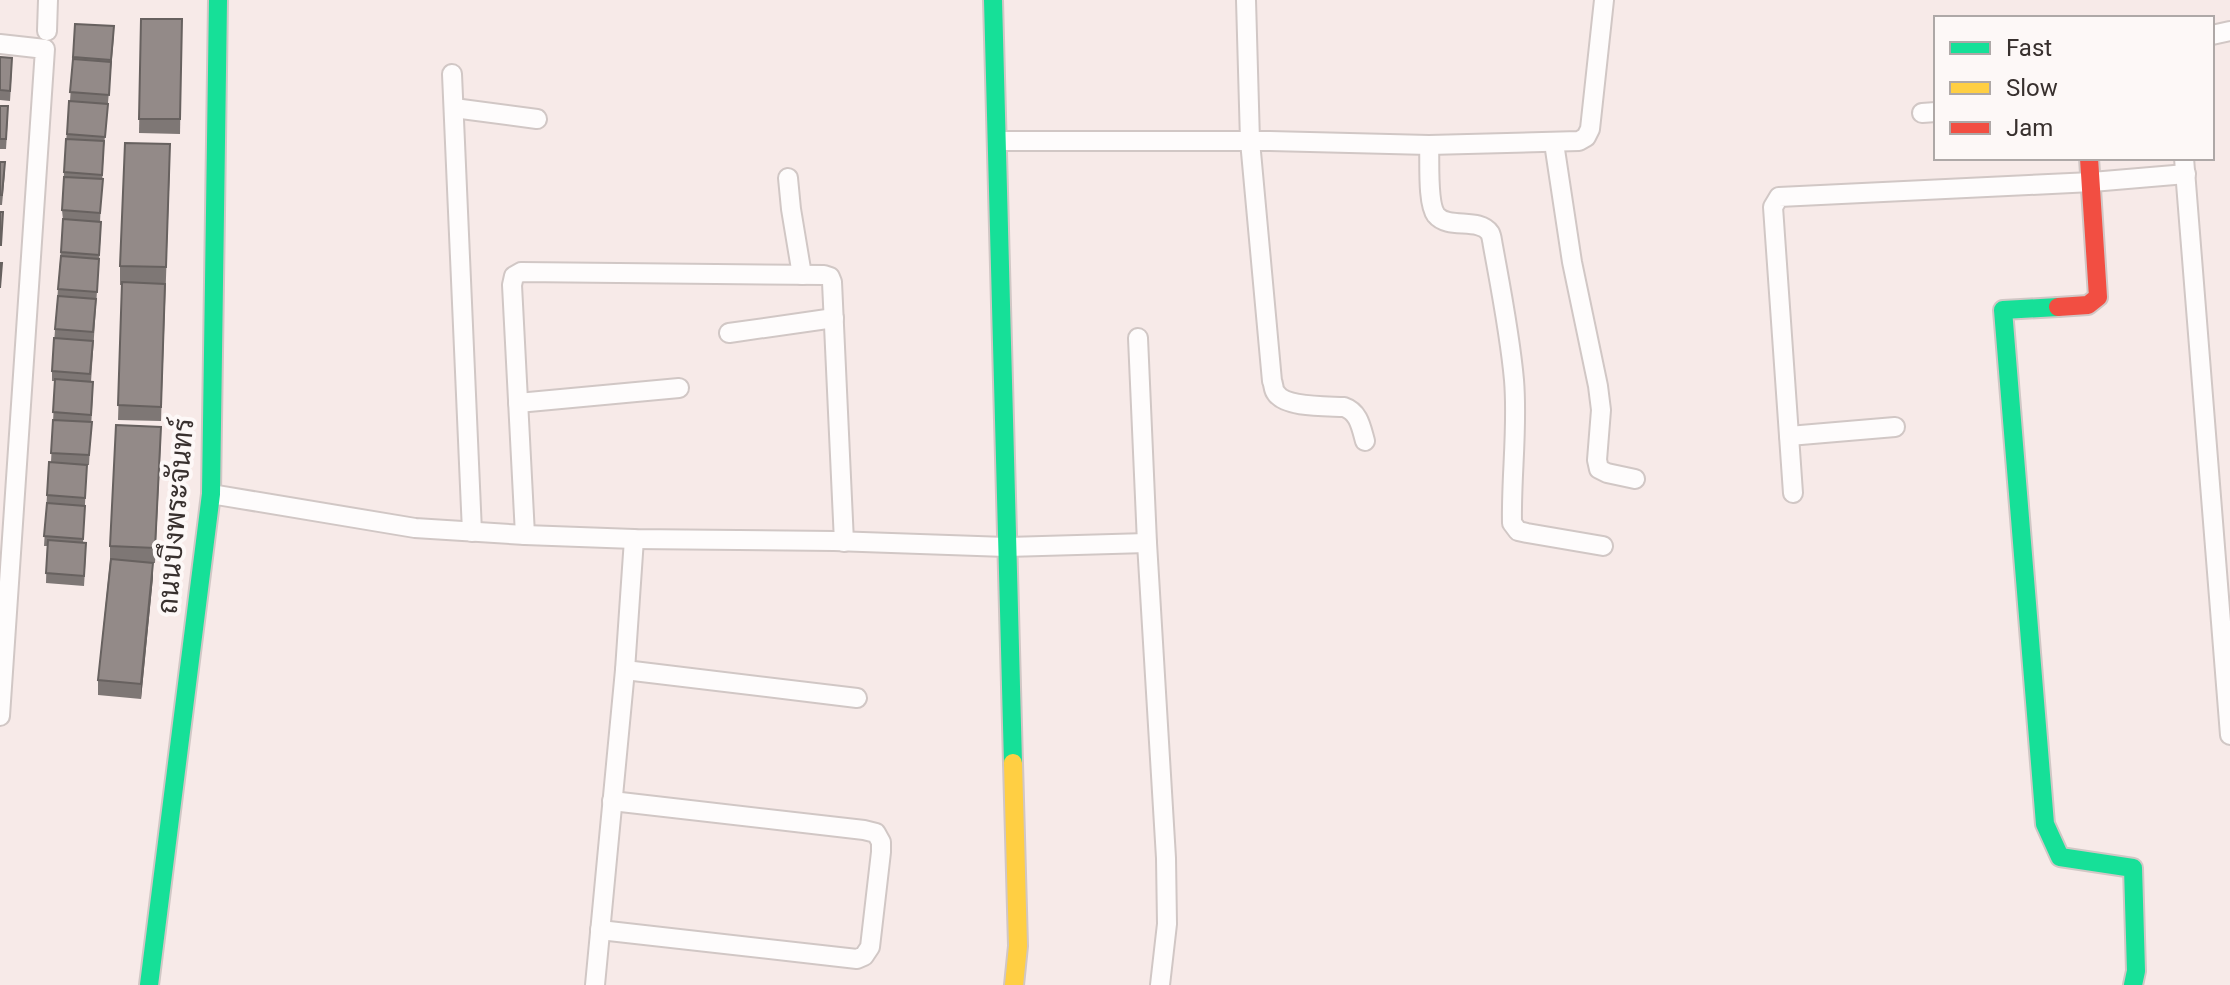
<svg xmlns="http://www.w3.org/2000/svg" width="2230" height="985" font-family="Roboto,Sarabun,sans-serif">
	<style>
		.lines { fill: none; stroke-linecap: round; stroke-linejoin: round }
		.street-casing { stroke: #d1c7c5; stroke-width: 22 }
		.fast-casing { stroke: #d1c7c5; stroke-width: 22 }
		.slow-casing { stroke: #d1c7c5; stroke-width: 22 }
		.jam-casing { stroke: #d1c7c5; stroke-width: 22 }
		.street { stroke: #fefcfc; stroke-width: 18 }
		.fast { stroke: #16e098; stroke-width: 18 }
		.slow { stroke: #ffcf43; stroke-width: 18 }
		.jam { stroke: #f24e42; stroke-width: 18 }
		.wall { fill: #7e7775 }
		.shaded-wall { fill: #67615f }
		.building { fill: #938a88; stroke: #67615f; stroke-width: 2 }
		.labels { text-anchor: middle; stroke-width: 8; stroke-linejoin: round; paint-order: stroke }
		.street-label { font-size: 28px; fill: #38302e; stroke: #fdf8f7 }
	</style>
	<rect width="100%" height="100%" fill="#f7eae8"/>
	<g class="lines">
		<g class="street-casing">
			<g id="street">
				<path d="M 1246,0 L 1250,141 L 1272,381 C 1274,385 1273,390 1276,393 C 1285,408 1328,406 1344,407 C 1359,412 1361,427 1365,441"/>
				<path d="M 47,31 L 48,0"/>
				<path d="M 2212,35 L 2230,31"/>
				<path d="M 0,44 L 45,49 L 0,716"/>
				<path d="M 452,74 L 472,532"/>
				<path d="M 454,108 L 537,119"/>
				<path d="M 1922,113 L 1936,112"/>
				<path d="M 997,141 L 1269,141 L 1429,145 L 1579,141 L 1586,137 L 1590,129 L 1604,0"/>
				<path d="M 1554,143 L 1572,262 L 1598,386 L 1601,410 L 1597,460 L 1599,469 L 1607,473 L 1635,479"/>
				<path d="M 1429,145 C 1430,161 1427,203 1436,215 C 1448,230 1479,217 1490,233 C 1492,237 1492,241 1493,246 C 1501,290 1510,335 1514,380 C 1518,428 1511,475 1512,523 L 1518,531 L 1527,533 L 1603,546"/>
				<path d="M 2184,158 L 2230,735"/>
				<path d="M 788,178 L 791,209 L 802,275"/>
				<path d="M 729,333 L 834,318"/>
				<path d="M 1138,338 L 1147,543 L 1166,858 L 1167,924 L 1160,985"/>
				<path d="M 518,403 L 679,388"/>
				<path d="M 1789,436 L 1895,427"/>
				<path d="M 1793,493 L 1773,207 L 1779,197 L 2092,182 L 2186,174"/>
				<path d="M 211,494 L 415,528 L 525,535 L 634,539 L 834,541 L 1006,547 L 1147,543"/>
				<path d="M 525,535 L 512,285 L 514,276 L 521,272 L 824,275 L 830,277 L 832,282 L 844,542"/>
				<path d="M 625,670 L 857,698"/>
				<path d="M 600,930 L 857,959 L 864,956 L 870,947 L 881,852 L 881,842 L 876,833 L 864,830 L 612,801"/>
				<path d="M 595,985 L 625,670 L 634,539"/>
			</g>
		</g>
		<g class="fast-casing">
			<g id="fast">
				<path d="M 993,0 L 1013,763"/>
				<path d="M 2058,307 L 2003,310 L 2045,824 L 2060,857 L 2133,868 L 2136,971 L 2133,985"/>
				<path d="M 149,985 L 211,494 L 218,0"/>
			</g>
		</g>
		<g class="slow-casing">
			<path id="slow" d="M 1013,763 L 1018,946 L 1014,985"/>
		</g>
		<g class="jam-casing">
			<path id="jam" d="M 2058,307 L 2088,305 L 2098,297 L 2089,158"/>
		</g>
		<use href="#street" class="street"/>
		<use href="#fast" class="fast"/>
		<use href="#slow" class="slow"/>
		<use href="#jam" class="jam"/>
	</g>
	<g class="wall">
		<path d="M 141,19 L 182,19 L 180,134 L 139,133 Z"/>
		<path d="M 75,24 L 114,36 L 104,147 L 100,222 L 101,231 L 91,382 L 93,392 L 89,465 L 87,465 L 83,543 L 86,553 L 84,586 L 46,583 L 47,546 L 44,546 L 47,495 L 51,462 L 53,422 L 55,381 L 52,381 L 52,371 L 63,220 L 62,210 L 64,172 L 69,101 L 70,101 Z"/>
		<path d="M 0,57 L 12,67 L 10,101 L 0,100 Z"/>
		<path d="M 0,106 L 8,116 L 6,149 L 0,149 Z"/>
		<path d="M 0,162 L 5,172 L 2,205 L 0,205 Z"/>
		<path d="M 170,163 L 161,421 L 118,420 L 122,285 L 120,285 L 120,266 Z"/>
		<path d="M 161,441 L 155,563 L 150,563 L 153,577 L 141,699 L 98,695 L 98,680 L 110,561 L 110,546 Z"/>
	</g>
	<path class="shaded-wall" d="M 153,563 L 153,577 L 141,699 L 141,684 Z"/>
	<g class="building">
		<path d="M 141,19 L 182,19 L 180,119 L 139,119 Z"/>
		<path d="M 75,24 L 114,26 L 111,60 L 73,57 Z"/>
		<path d="M 0,57 L 12,58 L 10,91 L 0,90 Z"/>
		<path d="M 73,59 L 111,62 L 109,95 L 70,92 Z"/>
		<path d="M 69,101 L 108,104 L 105,137 L 67,134 Z"/>
		<path d="M 0,106 L 8,106 L 6,139 L 0,139 Z"/>
		<path d="M 66,139 L 104,141 L 102,175 L 64,172 Z"/>
		<path d="M 125,143 L 170,144 L 166,267 L 120,266 Z"/>
		<path d="M 0,162 L 5,162 L 2,195 L 0,195 Z"/>
		<path d="M 64,177 L 103,179 L 100,213 L 62,210 Z"/>
		<path d="M 0,212 L 3,212 L 1,245 L 0,245 Z"/>
		<path d="M 63,219 L 101,222 L 99,255 L 61,252 Z"/>
		<path d="M 61,256 L 99,259 L 97,292 L 58,289 Z"/>
		<path d="M 0,263 L 2,263 L 0,288 Z"/>
		<path d="M 122,282 L 165,284 L 161,407 L 118,405 Z"/>
		<path d="M 58,296 L 96,299 L 93,332 L 55,329 Z"/>
		<path d="M 54,338 L 93,341 L 90,374 L 52,371 Z"/>
		<path d="M 55,379 L 93,382 L 91,415 L 53,412 Z"/>
		<path d="M 53,420 L 92,422 L 89,455 L 51,453 Z"/>
		<path d="M 116,425 L 161,427 L 155,548 L 110,546 Z"/>
		<path d="M 49,462 L 87,465 L 85,498 L 47,495 Z"/>
		<path d="M 47,503 L 85,506 L 83,539 L 44,536 Z"/>
		<path d="M 48,540 L 86,543 L 84,576 L 46,573 Z"/>
		<path d="M 111,559 L 153,563 L 141,684 L 98,680 Z"/>
	</g>
	<g class="labels">
		<g class="street-label">
			<text transform="translate(175 516) rotate(-85)" y="10">ถนนบึงพระจันทร์</text>
		</g>
	</g>
	<rect x="1934" y="16" width="280" height="144" fill="#fdf8f7" stroke="#aea8a7" stroke-width="2"/>
	<rect x="1950" y="42" width="40" height="12" fill="#16e098" stroke="#aea8a7" stroke-width="2"/>
	<text x="2006" y="56" font-size="24" fill="#38302e">Fast</text>
	<rect x="1950" y="82" width="40" height="12" fill="#ffcf43" stroke="#aea8a7" stroke-width="2"/>
	<text x="2006" y="96" font-size="24" fill="#38302e">Slow</text>
	<rect x="1950" y="122" width="40" height="12" fill="#f24e42" stroke="#aea8a7" stroke-width="2"/>
	<text x="2006" y="136" font-size="24" fill="#38302e">Jam</text>
</svg>
